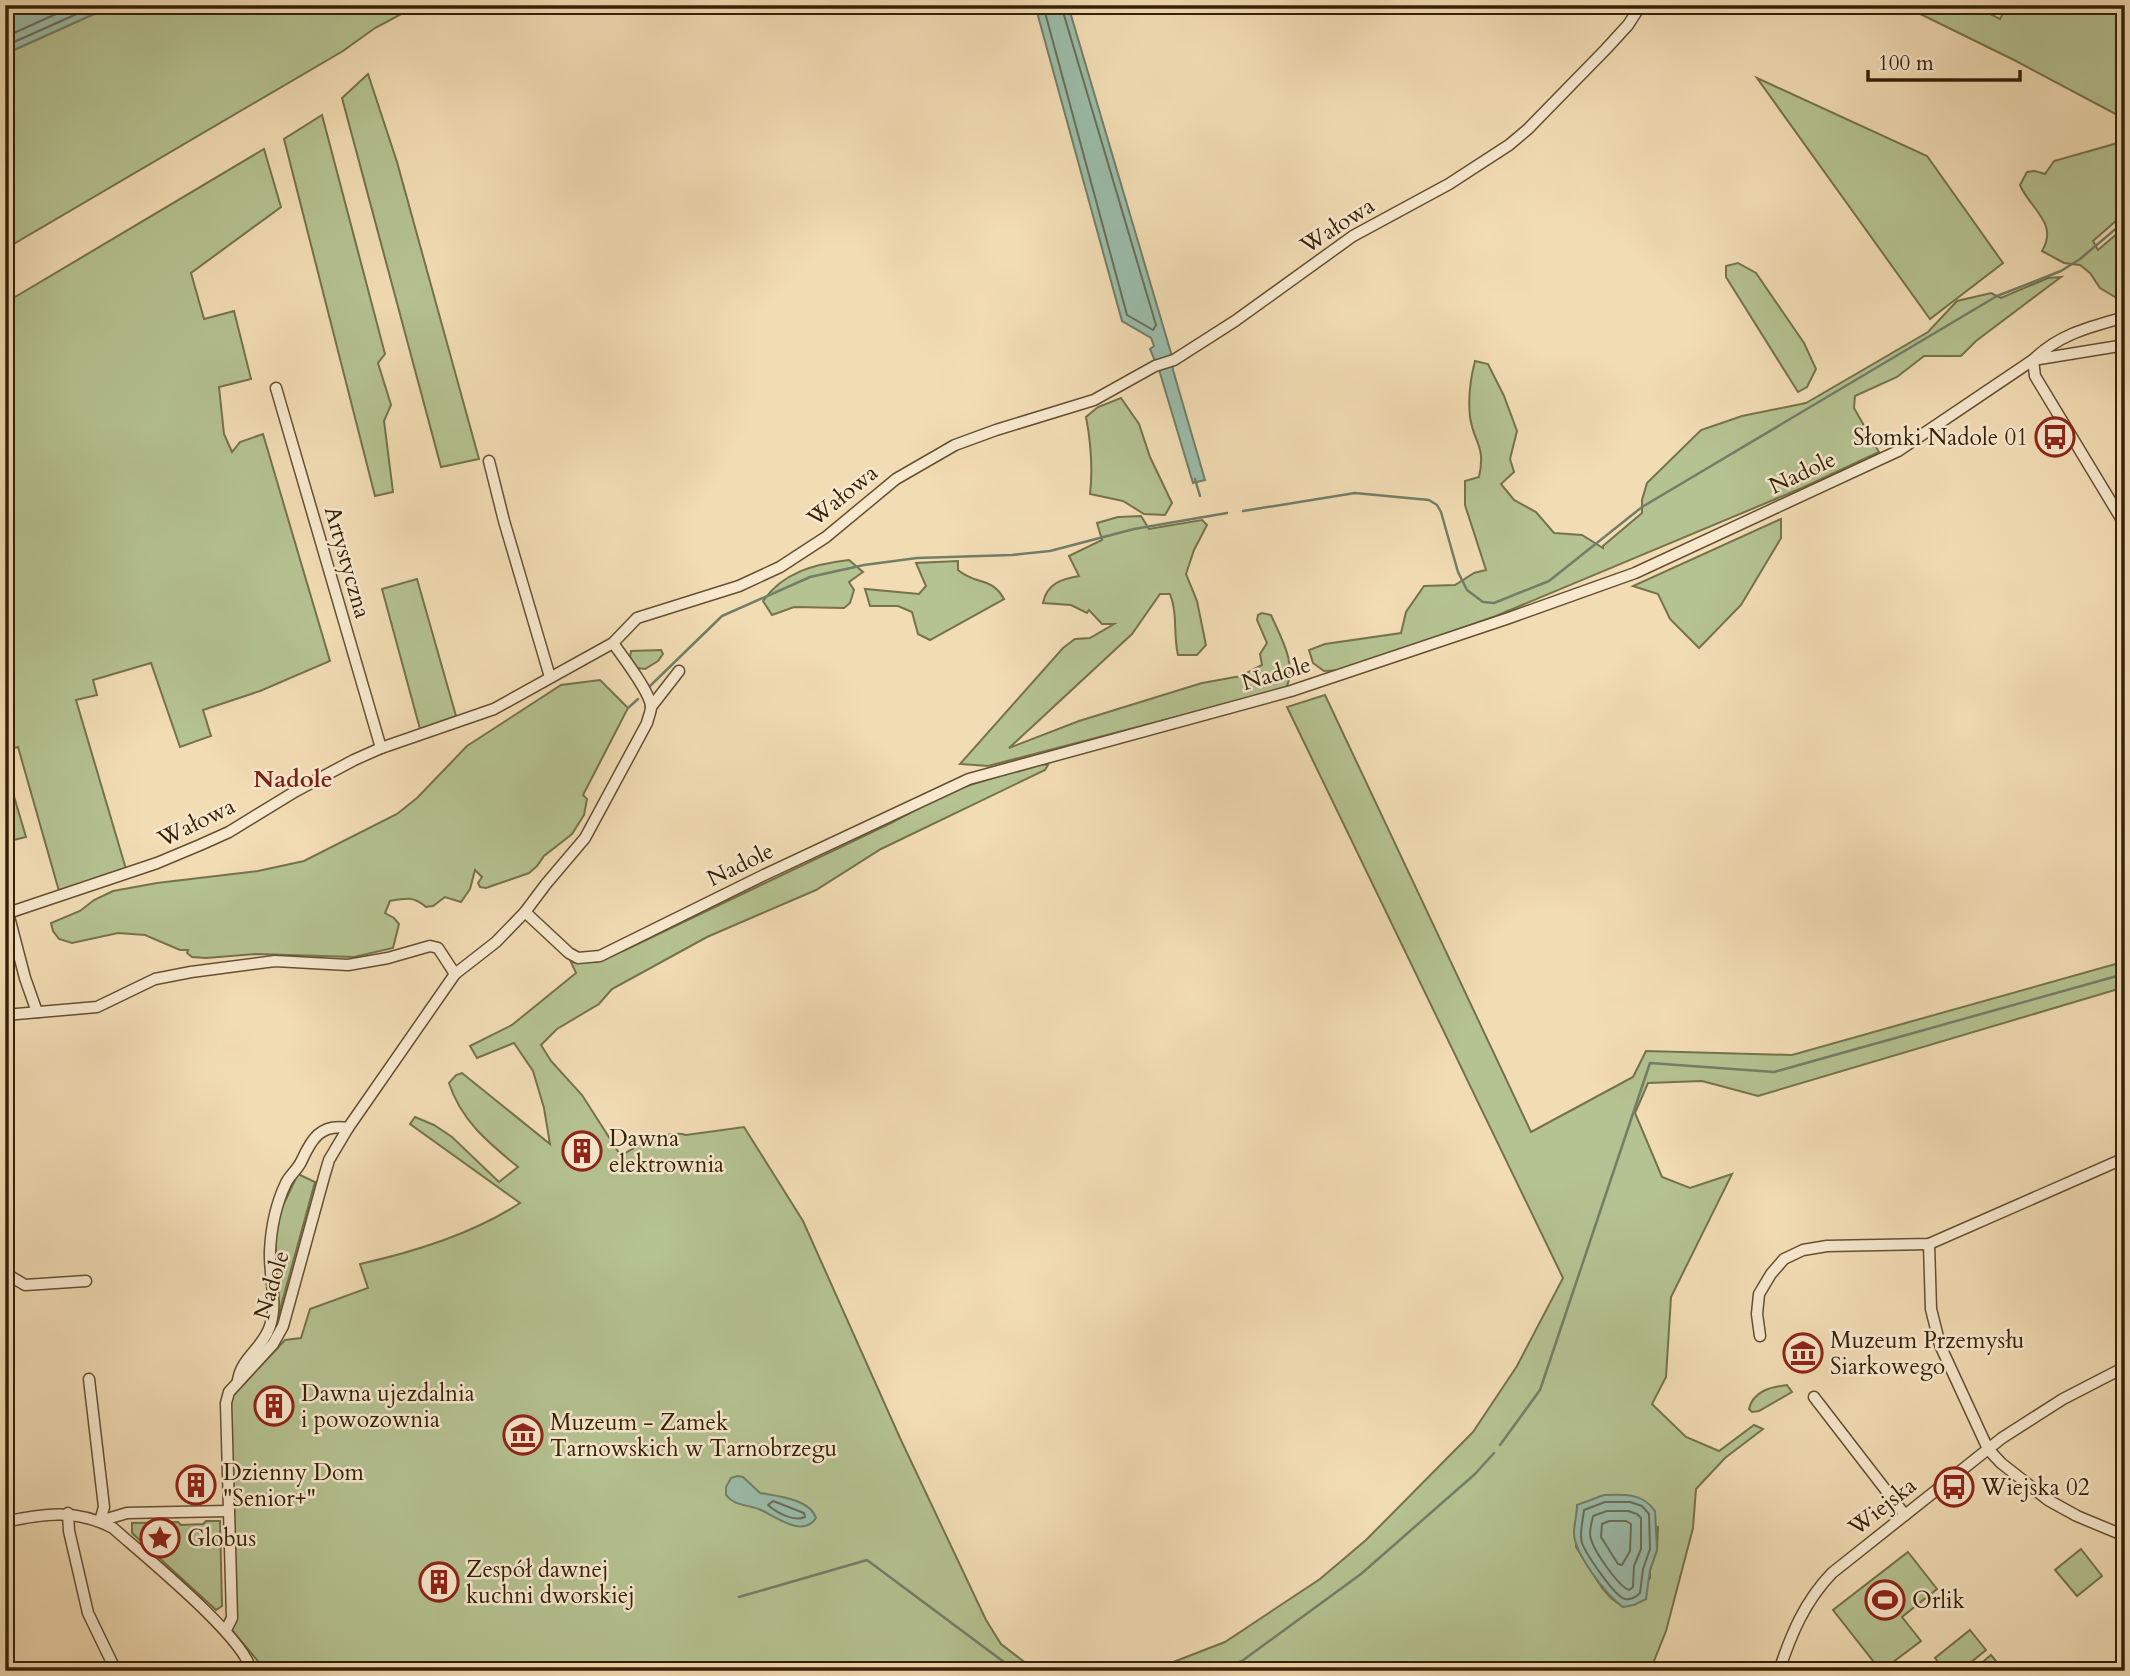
<svg xmlns="http://www.w3.org/2000/svg" width="2130" height="1676" font-family="Cardo,serif">
	<style>
		.green { fill: #b5c291; stroke: #75724c; stroke-width: 2; fill-rule: evenodd }
		.water { fill: #9bbcaa; stroke: #727e68; stroke-width: 2 }
		.lines { fill: none; stroke-linecap: round; stroke-linejoin: round }
		.shore { stroke: #686e58; stroke-width: 2 }
		.stream { stroke: #727e68; stroke-width: 2.5 }
		.minor-casing { stroke: #645032; stroke-width: 13 }
		.minor { stroke: #f7e8ce; stroke-width: 10 }
		.labels { text-anchor: middle; stroke-width: 5; stroke-linejoin: round; paint-order: stroke }
		.street-label { font-size: 23px; fill: #352106; stroke: #f7e8ce }
		.poi-label { font-size: 23px; fill: #352106; stroke: #f7e8ce; text-anchor: start }
		.neighbourhood-label { font-size: 24px; font-weight: bold; fill: #7a1f14; stroke: #f7e8ce }
	</style>
	<rect width="100%" height="100%" fill="#f2dcb4"/>
	<filter id="stains"><feTurbulence type="fractalNoise" baseFrequency=".00286" numOctaves="4"/><feColorMatrix values="0 0 0 0 .2 0 0 0 0 .09 0 0 0 0 .02 0 0 0 .5 -.17"/></filter>
	<radialGradient id="worn" r=".72"><stop offset=".6" stop-color="#630" stop-opacity="0"/><stop offset="1" stop-color="#630" stop-opacity=".3"/></radialGradient>
	<g class="green">
		<path d="M 114,5 L 418,5 L 375,28 L 343,51 L 5,249 L 5,54 Z"/>
		<path d="M 1902,5 L 1972,5 L 2000,19 L 2007,5 L 2125,5 L 2125,119 L 2014,60 Z"/>
		<path d="M 368,74 L 397,162 L 479,459 L 441,467 L 342,98 Z"/>
		<path d="M 1757,78 L 1927,156 L 2003,263 L 1930,319 Z"/>
		<path d="M 322,115 L 385,354 L 378,363 L 391,405 L 384,421 L 393,492 L 375,496 L 284,139 Z"/>
		<path d="M 2125,137 L 2125,213 L 2093,241 L 2098,250 L 2125,227 L 2125,303 L 2100,288 L 2090,273 L 2080,265 L 2064,263 L 2042,251 C 2059,223 2030,209 2020,185 L 2027,172 L 2035,171 L 2045,174 L 2054,161 L 2114,144 Z"/>
		<path d="M 264,149 L 281,207 L 191,273 L 204,319 L 234,311 L 251,379 L 219,387 L 224,434 L 232,452 L 240,442 L 263,434 L 330,661 L 260,691 L 203,710 L 211,736 L 180,747 L 151,663 L 93,680 L 97,695 L 76,700 L 126,869 L 59,891 L 18,747 L 5,750 L 5,303 Z"/>
		<path d="M 1738,263 L 1756,273 L 1804,343 L 1816,369 L 1807,387 L 1798,392 L 1726,277 L 1726,266 Z"/>
		<path d="M 2061,277 L 1976,341 L 1961,356 L 1924,356 L 1897,377 L 1855,396 L 1854,408 L 1879,452 L 1802,488 L 1496,616 L 1342,670 L 1324,671 L 1313,663 L 1309,650 L 1325,644 L 1401,633 L 1406,612 L 1424,586 L 1455,585 L 1474,573 L 1486,570 L 1465,505 L 1465,481 L 1479,477 C 1486,445 1474,444 1470,417 C 1468,398 1470,380 1475,361 L 1488,364 L 1504,396 L 1517,431 L 1510,459 L 1514,472 L 1501,484 L 1514,500 L 1536,512 L 1554,533 L 1582,535 L 1603,548 L 1603,546 L 1642,513 L 1642,500 L 1647,483 L 1701,430 L 1742,416 L 1806,403 L 1928,332 L 1957,301 L 1991,293 L 2001,298 L 2048,278 Z"/>
		<path d="M 1121,398 L 1139,424 L 1150,457 L 1172,503 L 1165,515 L 1144,514 L 1123,501 L 1090,494 C 1093,468 1091,443 1086,417 L 1098,407 Z"/>
		<path d="M 1141,516 L 1149,529 L 1202,520 L 1207,525 L 1194,550 L 1186,574 L 1197,601 L 1206,645 L 1197,655 L 1178,655 C 1173,634 1178,614 1170,594 L 1160,594 L 1132,634 L 1009,748 L 1079,721 L 1202,683 L 1241,676 L 1262,665 L 1260,654 L 1267,643 L 1257,620 L 1258,615 L 1262,613 L 1271,615 C 1280,636 1298,665 1286,688 L 988,766 L 960,764 L 1063,648 L 1075,639 L 1090,638 L 1114,624 L 1102,624 L 1089,610 L 1087,613 L 1071,605 L 1043,603 C 1047,583 1062,579 1079,576 L 1069,556 L 1102,540 L 1097,523 L 1118,517 Z"/>
		<path d="M 1781,519 L 1781,538 L 1741,605 L 1699,648 L 1670,619 L 1658,594 L 1633,586 Z"/>
		<path d="M 849,560 L 863,572 L 849,582 L 854,590 L 850,603 L 844,608 L 794,607 L 772,615 L 763,601 C 783,572 815,564 849,560 Z"/>
		<path d="M 958,561 L 958,570 C 977,586 991,576 1004,599 L 930,640 L 918,634 L 912,612 L 898,606 L 870,606 L 865,589 L 919,594 L 926,586 L 916,563 Z"/>
		<path d="M 417,579 L 456,716 L 420,729 L 382,589 Z"/>
		<path d="M 661,650 L 663,654 L 658,661 L 645,669 L 637,668 L 630,657 L 631,651 Z"/>
		<path d="M 600,680 L 628,708 L 583,795 L 587,799 L 584,815 L 572,834 L 544,856 L 537,866 L 529,873 L 486,888 L 480,887 L 478,883 L 482,877 L 475,870 L 470,889 L 461,902 L 445,897 L 433,906 L 426,907 C 413,896 406,898 390,901 L 385,913 L 394,918 L 399,924 L 393,948 L 354,957 L 256,954 L 206,958 L 192,957 L 187,953 L 188,950 L 180,950 L 145,935 L 118,933 L 72,943 L 59,939 L 53,931 L 51,923 L 80,911 L 94,900 L 113,891 L 157,883 L 258,871 L 304,861 L 397,814 L 417,798 L 467,746 L 561,685 Z"/>
		<path d="M 1325,695 L 1531,1132 L 1633,1077 L 1646,1051 L 1792,1055 L 2119,963 L 2125,963 L 2125,987 L 1758,1096 L 1702,1081 L 1648,1083 L 1635,1113 L 1662,1177 L 1690,1188 L 1732,1174 L 1671,1297 L 1666,1377 L 1652,1404 L 1686,1437 L 1719,1451 L 1754,1425 L 1763,1429 L 1725,1458 L 1696,1489 L 1693,1528 L 1666,1631 L 1650,1671 L 1150,1671 L 1225,1642 L 1320,1579 L 1366,1540 L 1473,1432 L 1517,1366 L 1563,1278 L 1287,707 ZM 1577,1506 L 1658,1527 L 1657,1550 L 1650,1570 L 1650,1578 L 1623,1607 L 1611,1598 L 1602,1588 L 1576,1547 Z"/>
		<path d="M 1041,764 L 1048,765 L 1045,770 L 881,849 L 816,890 L 707,937 L 612,989 L 599,1004 L 557,1029 L 541,1045 L 551,1061 L 582,1095 L 621,1156 C 635,1146 669,1129 686,1135 L 744,1127 L 803,1221 L 900,1438 L 986,1620 L 1001,1644 L 1036,1671 L 276,1671 L 262,1666 L 231,1629 L 230,1399 L 285,1340 L 301,1338 L 310,1309 L 368,1288 L 360,1264 C 414,1252 473,1234 520,1203 L 410,1124 L 415,1117 L 434,1125 L 452,1137 L 499,1182 L 518,1167 C 490,1144 461,1121 449,1083 L 456,1075 L 462,1073 L 550,1144 L 544,1108 L 533,1071 L 514,1043 L 477,1058 L 470,1046 L 512,1025 L 576,973 L 571,962 L 597,962 L 625,950 L 889,824 L 953,790 Z"/>
		<path d="M 5,766 L 26,837 L 5,842 Z"/>
		<path d="M 298,1174 L 315,1182 L 275,1328 L 276,1220 Z"/>
		<path d="M 1787,1385 L 1792,1392 L 1759,1411 L 1752,1412 L 1749,1409 C 1753,1391 1771,1387 1787,1385 Z"/>
		<path d="M 206,1521 L 220,1521 L 222,1606 L 216,1610 L 132,1533 L 132,1523 L 178,1522 L 181,1525 L 203,1524 Z"/>
		<path d="M 2081,1549 L 2102,1576 L 2077,1596 L 2055,1570 Z"/>
		<path d="M 1908,1552 L 1937,1589 L 1902,1617 L 1921,1641 L 1881,1671 L 1833,1610 Z"/>
		<path d="M 1970,1630 L 1986,1650 L 1960,1671 L 1945,1671 L 1935,1658 Z"/>
		<path d="M 1991,1655 L 2004,1671 L 1972,1671 Z"/>
	</g>
	<g class="water">
		<path d="M 5,5 L 114,5 L 5,54 Z"/>
		<path d="M 1035,5 L 1068,5 L 1171,353 L 1173,370 L 1205,480 L 1193,483 L 1160,373 L 1150,349 L 1154,346 L 1151,338 L 1122,321 Z"/>
		<path d="M 737,1476 L 743,1477 L 760,1493 C 777,1496 810,1499 816,1518 C 803,1538 776,1517 761,1510 C 748,1504 735,1507 726,1495 L 726,1487 L 731,1478 Z"/>
		<path d="M 1604,1495 C 1624,1494 1643,1493 1655,1511 L 1657,1550 L 1650,1570 L 1646,1599 L 1634,1605 L 1623,1607 C 1606,1595 1574,1553 1574,1533 C 1574,1524 1577,1515 1577,1505 Z"/>
	</g>
	<g class="lines">
		<g class="shore">
			<path d="M 1043,5 L 1127,315 L 1153,330 L 1156,325 L 1061,5"/>
			<path d="M 5,37 L 76,5"/>
			<path d="M 5,46 L 97,5"/>
			<path d="M 773,1501 L 804,1513 L 805,1517 C 794,1522 777,1513 768,1505 Z"/>
			<path d="M 1605,1502 L 1630,1502 L 1642,1506 L 1649,1514 L 1650,1549 L 1643,1569 L 1640,1593 C 1637,1596 1631,1600 1625,1599 C 1615,1597 1586,1554 1582,1543 C 1579,1533 1583,1521 1584,1510 Z"/>
			<path d="M 1607,1511 L 1628,1511 L 1637,1514 L 1641,1518 L 1641,1549 L 1634,1566 L 1633,1587 L 1629,1590 C 1618,1586 1594,1551 1591,1539 C 1588,1532 1592,1523 1593,1516 Z"/>
			<path d="M 1609,1521 L 1626,1521 L 1631,1524 L 1630,1551 L 1622,1565 L 1618,1564 L 1601,1537 L 1602,1524 Z"/>
		</g>
		<g class="stream">
			<path d="M 1195,479 L 1200,496"/>
			<path d="M 1243,511 L 1355,493 L 1429,500 L 1437,505 L 1441,512 L 1458,572 L 1467,590 L 1483,602 L 1494,603 L 1549,581 L 1642,507 L 1997,296 L 2061,271 L 2080,259 L 2125,221"/>
			<path d="M 650,686 L 722,616 L 810,577 L 864,565 L 917,558 L 1012,555 L 1050,551 L 1134,529 L 1227,513"/>
			<path d="M 628,708 L 638,699"/>
			<path d="M 1500,1445 L 1540,1390 L 1650,1063 L 1774,1072 L 2117,976 L 2125,976"/>
			<path d="M 739,1597 L 867,1560 L 1016,1671"/>
			<path d="M 1214,1671 L 1242,1661 L 1361,1574 L 1475,1474 L 1494,1453"/>
		</g>
		<g class="minor-casing">
			<g id="minor">
				<path d="M 2033,360 L 2035,376 L 2125,525"/>
				<path d="M 2033,360 L 2125,345"/>
				<path d="M 276,388 L 381,748"/>
				<path d="M 489,461 L 504,521 L 550,677"/>
				<path d="M 651,707 L 679,671"/>
				<path d="M 525,912 L 569,953 L 578,958 L 600,956 L 764,875 L 969,779 L 1291,691 L 1509,618 L 1635,573 L 1898,451 L 2033,360 C 2059,334 2090,327 2125,317"/>
				<path d="M 8,913 L 25,978 L 37,1012"/>
				<path d="M 5,914 L 157,863 L 200,845 L 229,832 L 296,791 L 354,760 L 381,748 L 494,709 L 613,643 L 637,618 L 739,586 L 780,567 L 826,537 L 896,479 L 955,445 L 996,430 L 1094,400 L 1155,366 L 1174,360 L 1235,321 L 1353,236 L 1449,184 L 1509,145 L 1528,129 L 1606,49 L 1628,25 L 1641,5"/>
				<path d="M 5,1015 L 97,1007 L 155,979 L 191,972 L 275,961 L 348,965 L 388,958 L 430,946 L 438,948 L 455,974"/>
				<path d="M 1929,1244 L 1931,1309 L 1940,1345 L 1988,1449 L 2001,1463 L 2048,1500 L 2077,1516 L 2125,1536"/>
				<path d="M 5,1273 L 25,1285 L 86,1281"/>
				<path d="M 1760,1336 L 1757,1314 L 1759,1294 L 1771,1274 L 1784,1259 L 1803,1250 L 1827,1246 L 1929,1244 L 2125,1158"/>
				<path d="M 89,1379 L 104,1507 L 100,1521"/>
				<path d="M 238,1380 C 242,1357 263,1348 270,1326 C 278,1302 269,1276 270,1251 C 271,1229 276,1204 286,1183 C 290,1175 297,1170 301,1162 C 311,1140 320,1123 348,1128"/>
				<path d="M 1814,1397 L 1905,1515"/>
				<path d="M 68,1513 L 69,1531 L 88,1613 L 116,1671"/>
				<path d="M 100,1521 L 127,1513 L 228,1511"/>
				<path d="M 5,1522 C 44,1513 77,1509 113,1528 C 142,1554 246,1638 251,1671"/>
				<path d="M 226,1630 L 232,1618 L 226,1403 L 229,1392 L 273,1344 L 283,1326 L 324,1177 L 329,1160 L 348,1128 L 455,974 L 496,942 L 525,912 L 546,884 L 585,838 L 647,723 C 648,718 651,712 651,707 C 651,693 622,656 613,643"/>
				<path d="M 1779,1671 C 1791,1634 1805,1601 1832,1573 L 2002,1438 L 2063,1399 L 2125,1367"/>
			</g>
		</g>
		<use href="#minor" class="minor"/>
	</g>
	<defs>
		<g id="bus-ring" transform="scale(2.0125)"><circle r="9.5" fill="#f7e8ce" stroke="#8f2418" stroke-width="1.5"/><path d="M-5-6H5V4H4V6H2V4H-2V6H-4V4H-5ZM-3.5-4V0h7V-4ZM-3.5 1.2v1.5H-2V1.2ZM2 1.2v1.5H3.5V1.2Z" fill="#8f2418"/></g>
		<g id="building-ring" transform="scale(2.0125)"><circle r="9.5" fill="#f7e8ce" stroke="#8f2418" stroke-width="1.5"/><path d="M-4-6H4V6H1V3H-1V6H-4ZM-2.5-4.3h1.7v1.8h-1.7ZM.8-4.3h1.7v1.8H.8ZM-2.5-1h1.7V.8h-1.7ZM.8-1h1.7V.8H.8Z" fill="#8f2418"/></g>
		<g id="museum-ring" transform="scale(2.0125)"><circle r="9.5" fill="#f7e8ce" stroke="#8f2418" stroke-width="1.5"/><path d="M0-6L6-3V-2H-6V-3ZM-5-1h2V3h-2ZM-1-1h2V3h-2ZM3-1h2V3H3ZM-6 4H6V6H-6Z" fill="#8f2418"/></g>
		<g id="sight-ring" transform="scale(2.0125)"><circle r="9.5" fill="#f7e8ce" stroke="#8f2418" stroke-width="1.5"/><path d="M0-6L1.8-2.2L6-1.7L2.9 1.2L3.7 5.4L0 3.3L-3.7 5.4L-2.9 1.2L-6-1.7L-1.8-2.2Z" fill="#8f2418"/></g>
		<g id="stadium-ring" transform="scale(2.0125)"><circle r="9.5" fill="#f7e8ce" stroke="#8f2418" stroke-width="1.5"/><path d="M0-5a6.5 5 0 1 0 0 10a6.5 5 0 1 0 0-10ZM-3.5-1.8h7v3.6h-7Z" fill="#8f2418"/></g>
	</defs>
	<g fill-rule="evenodd">
		<use href="#bus-ring" x="2055" y="437"/>
		<use href="#building-ring" x="582" y="1151"/>
		<use href="#museum-ring" x="1803" y="1353"/>
		<use href="#building-ring" x="274" y="1406"/>
		<use href="#museum-ring" x="523" y="1435"/>
		<use href="#building-ring" x="196" y="1485"/>
		<use href="#bus-ring" x="1954" y="1487"/>
		<use href="#sight-ring" x="160" y="1538"/>
		<use href="#building-ring" x="439" y="1582"/>
		<use href="#stadium-ring" x="1885" y="1600"/>
	</g>
	<g class="labels">
		<g class="street-label">
			<text transform="translate(1337 225) rotate(-33)" y="8">Wałowa</text>
			<text transform="translate(1802 472) rotate(-25)" y="8">Nadole</text>
			<text transform="translate(842 495) rotate(-39)" y="8">Wałowa</text>
			<text transform="translate(348 562) rotate(74)" y="8">Artystyczna</text>
			<text transform="translate(1276 673) rotate(-16)" y="8">Nadole</text>
			<text transform="translate(196 822) rotate(-26)" y="8">Wałowa</text>
			<text transform="translate(740 864) rotate(-26)" y="8">Nadole</text>
			<text transform="translate(271 1285) rotate(-73)" y="8">Nadole</text>
			<text transform="translate(1882 1506) rotate(-38)" y="8">Wiejska</text>
		</g>
		<g class="poi-label">
			<text x="2028" y="445" text-anchor="end">Słomki Nadole 01</text>
			<text x="609" y="1146">Dawna<tspan x="609" dy="26">elektrownia</tspan></text>
			<text x="1830" y="1348">Muzeum Przemysłu<tspan x="1830" dy="26">Siarkowego</tspan></text>
			<text x="301" y="1401">Dawna ujezdalnia<tspan x="301" dy="26">i powozownia</tspan></text>
			<text x="550" y="1430">Muzeum - Zamek<tspan x="550" dy="26">Tarnowskich w Tarnobrzegu</tspan></text>
			<text x="223" y="1480">Dzienny Dom<tspan x="223" dy="26">"Senior+"</tspan></text>
			<text x="1981" y="1495">Wiejska 02</text>
			<text x="187" y="1546">Globus</text>
			<text x="466" y="1577">Zespół dawnej<tspan x="466" dy="26">kuchni dworskiej</tspan></text>
			<text x="1912" y="1608">Orlik</text>
		</g>
		<g class="neighbourhood-label">
			<text x="293" y="787">Nadole</text>
		</g>
	</g>
	<rect width="2130" height="1676" fill="none" stroke="#f2dcb4" stroke-width="28"/>
	<rect x="7" y="7" width="2116" height="1662" fill="none" stroke="#352106" stroke-width="3.5"/>
	<rect x="14" y="14" width="2102" height="1648" fill="none" stroke="#352106" stroke-width="2"/>
	<path d="M1868 70v10h152v-10" fill="none" stroke="#352106" stroke-width="3.5"/>
	<text x="1878" y="70" font-size="21" fill="#352106" stroke="#f7e8ce" stroke-width="5" paint-order="stroke">100 m</text>
	<rect width="100%" height="100%" filter="url(#stains)"/>
	<rect width="100%" height="100%" fill="url(#worn)"/>
</svg>
